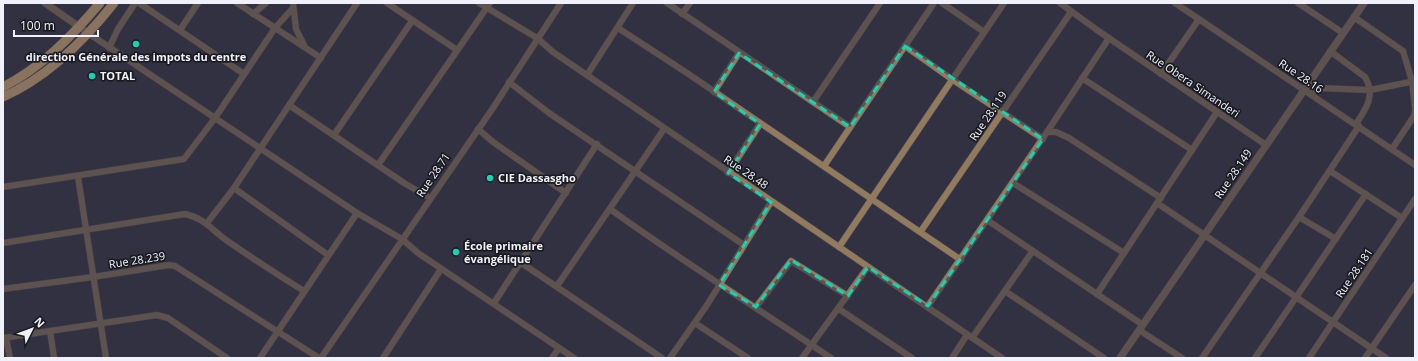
<svg xmlns="http://www.w3.org/2000/svg" width="1418" height="361" font-family="'Open Sans',sans-serif">
	<style>
		.lines { fill: none; stroke-linecap: round; stroke-linejoin: round }
		.minor-casing { stroke: #51505f; stroke-width: 7 }
		.tertiary-casing { stroke: #51505f; stroke-width: 8 }
		.primary-casing { stroke: #51505f; stroke-width: 10 }
		.minor { stroke: #927a5c; stroke-width: 6 }
		.tertiary { stroke: #927a5c; stroke-width: 7 }
		.primary { stroke: #f3c080; stroke-width: 9 }
		.marked { fill: none; stroke: #12d5b4; stroke-width: 3; stroke-dasharray: 8 5; stroke-linejoin: round }
		.poi-dot { fill: #12d5b4; stroke: #1a1a21; stroke-width: 1.5 }
		.labels { text-anchor: middle; stroke-width: 3.5; stroke-linejoin: round; paint-order: stroke }
		.poi-label { font-size: 11px; font-weight: bold; fill: #f1f1fc; stroke: #1a1a21; text-anchor: start }
		.street-label { font-size: 11px; fill: #f1f1fc; stroke: #1a1a21 }
	</style>
	<rect width="100%" height="100%" fill="#323141"/>
	<g class="lines">
		<g class="minor-casing">
			<g id="minor">
				<path d="M 139,3 L 244,74"/>
				<path d="M 237,3 L 321,58"/>
				<path d="M 293,3 L 296,29 L 304,45"/>
				<path d="M 387,3 L 457,50"/>
				<path d="M 479,3 L 537,38 L 553,52 L 1002,358"/>
				<path d="M 667,3 L 850,127"/>
				<path d="M 942,3 L 984,32"/>
				<path d="M 1060,3 L 1097,30 L 1266,145"/>
				<path d="M 1175,3 L 1415,165"/>
				<path d="M 1298,3 L 1343,33"/>
				<path d="M 253,14 L 266,3"/>
				<path d="M 682,14 L 690,3"/>
				<path d="M 1354,17 L 1403,51 L 1412,81 L 1415,108"/>
				<path d="M 618,28 L 687,73 L 961,260"/>
				<path d="M 180,30 L 198,3"/>
				<path d="M 88,33 L 357,213 L 402,239 L 418,253 L 574,358"/>
				<path d="M 905,46 L 953,80 L 1043,139"/>
				<path d="M 109,48 L 118,29 L 135,3"/>
				<path d="M 1330,51 L 1365,77 C 1376,95 1366,109 1356,124"/>
				<path d="M 1161,74 L 1199,19"/>
				<path d="M 587,75 L 633,3"/>
				<path d="M 1082,78 L 1192,150"/>
				<path d="M 509,82 L 549,113 L 744,245"/>
				<path d="M 714,92 L 739,53"/>
				<path d="M 1310,94 L 1318,88 L 1370,90 L 1415,81"/>
				<path d="M 813,102 L 880,3"/>
				<path d="M 289,105 L 404,183 L 430,198"/>
				<path d="M 478,129 L 493,142 L 566,193"/>
				<path d="M 1047,132 L 1056,132 L 1069,138 L 1161,198"/>
				<path d="M 334,135 L 412,21"/>
				<path d="M 1392,149 L 1414,116 L 1415,111"/>
				<path d="M 378,165 L 490,3"/>
				<path d="M 824,166 L 934,3"/>
				<path d="M 1330,171 L 1402,218"/>
				<path d="M 728,173 L 760,124"/>
				<path d="M 78,177 L 106,358"/>
				<path d="M 1013,183 L 1124,253"/>
				<path d="M 3,187 L 184,159 L 215,118 L 275,28 L 293,8"/>
				<path d="M 234,188 L 328,255"/>
				<path d="M 1157,203 L 1386,358"/>
				<path d="M 610,209 C 682,261 757,308 831,358"/>
				<path d="M 1299,217 L 1336,239"/>
				<path d="M 987,220 L 1143,325"/>
				<path d="M 207,223 L 234,188 L 357,3"/>
				<path d="M 921,231 L 1071,12"/>
				<path d="M 3,243 L 185,214 C 204,218 212,230 226,240 C 252,258 278,275 304,291"/>
				<path d="M 839,247 L 1004,3"/>
				<path d="M 520,262 L 662,358"/>
				<path d="M 557,286 L 664,129"/>
				<path d="M 3,289 L 93,277 L 169,265 L 175,266 L 319,358"/>
				<path d="M 1005,291 L 1104,358"/>
				<path d="M 1097,294 L 1217,112"/>
				<path d="M 494,303 L 597,144"/>
				<path d="M 928,306 L 1047,132 L 1109,38"/>
				<path d="M 756,307 L 791,261 L 848,296"/>
				<path d="M 839,309 L 912,358"/>
				<path d="M 695,323 L 748,358"/>
				<path d="M 1139,330 L 1182,358"/>
				<path d="M 50,331 L 54,358"/>
				<path d="M 3,338 L 157,315 L 168,318 L 227,358"/>
				<path d="M 6,338 L 10,358"/>
				<path d="M 972,338 L 1032,252"/>
				<path d="M 260,358 L 357,213"/>
				<path d="M 321,358 L 493,108 L 561,3"/>
				<path d="M 383,358 L 441,269"/>
				<path d="M 552,358 L 559,348"/>
				<path d="M 670,358 L 707,305 L 771,202"/>
				<path d="M 802,358 L 868,267"/>
				<path d="M 952,358 L 967,335"/>
				<path d="M 1202,358 L 1299,217 L 1359,126"/>
				<path d="M 1255,358 L 1366,194"/>
				<path d="M 1309,358 L 1415,199"/>
				<path d="M 1365,358 L 1415,285"/>
			</g>
		</g>
		<g class="tertiary-casing">
			<g id="tertiary">
				<path d="M 45,3 L 88,33"/>
				<path d="M 1120,358 L 1364,3"/>
			</g>
		</g>
		<g class="primary-casing">
			<g id="primary">
				<path d="M 3,87 C 42,67 72,36 100,3"/>
				<path d="M 3,97 C 48,77 84,41 114,3"/>
			</g>
		</g>
		<use href="#minor" class="minor"/>
		<use href="#tertiary" class="tertiary"/>
		<use href="#primary" class="primary"/>
	</g>
	<path d="M0 0H1418V361H0ZM 905,46 L 1043,139 L 928,306 L 868,267 L 848,296 L 791,260 L 756,307 L 719,285 L 771,202 L 728,173 L 760,124 L 714,92 L 739,53 L 850,127 Z" fill="#323141" fill-opacity=".55" fill-rule="evenodd"/>
	<path class="marked" d="M 905,46 L 1043,139 L 928,306 L 868,267 L 848,296 L 791,260 L 756,307 L 719,285 L 771,202 L 728,173 L 760,124 L 714,92 L 739,53 L 850,127 Z"/>
	<g class="poi-dot">
		<circle cx="136" cy="44" r="4"/>
		<circle cx="92" cy="76" r="4"/>
		<circle cx="490" cy="178" r="4"/>
		<circle cx="456" cy="252" r="4"/>
	</g>
	<g class="labels">
		<g class="poi-label">
			<text x="136" y="61" text-anchor="middle">direction Générale des impots du centre</text>
			<text x="100" y="80">TOTAL</text>
			<text x="498" y="182">CIE Dassasgho</text>
			<text x="464" y="250">École primaire<tspan x="464" dy="13">évangélique</tspan></text>
		</g>
		<g class="street-label">
			<text transform="translate(1301 76) rotate(34)" y="4">Rue 28.16</text>
			<text transform="translate(1193 84) rotate(34)" y="4">Rue Obera Simanderi</text>
			<text transform="translate(988 116) rotate(-56)" y="4">Rue 28.119</text>
			<text transform="translate(746 172) rotate(34)" y="4">Rue 28.48</text>
			<text transform="translate(1233 174) rotate(-56)" y="4">Rue 28.149</text>
			<text transform="translate(433 175) rotate(-56)" y="4">Rue 28.71</text>
			<text transform="translate(137 260) rotate(-9)" y="4">Rue 28.239</text>
			<text transform="translate(1354 273) rotate(-56)" y="4">Rue 28.181</text>
		</g>
	</g>
	<rect width="1418" height="361" fill="none" stroke="#f1f1fc" stroke-width="8"/>
	<g transform="translate(32 329) rotate(48)" stroke="#1a1a21" stroke-width="3" paint-order="stroke">
	<path d="M0-3L7 15L0 10L-7 15Z" fill="#f1f1fc"/>
	<text y="-6" font-size="11" font-weight="bold" text-anchor="middle" fill="#f1f1fc">N</text>
	</g>
	<path d="M14 30v6h84v-6" fill="none" stroke="#f1f1fc" stroke-width="2"/>
	<text x="20" y="30" font-size="12" fill="#f1f1fc" stroke="#1a1a21" stroke-width="3" paint-order="stroke">100 m</text>
</svg>
